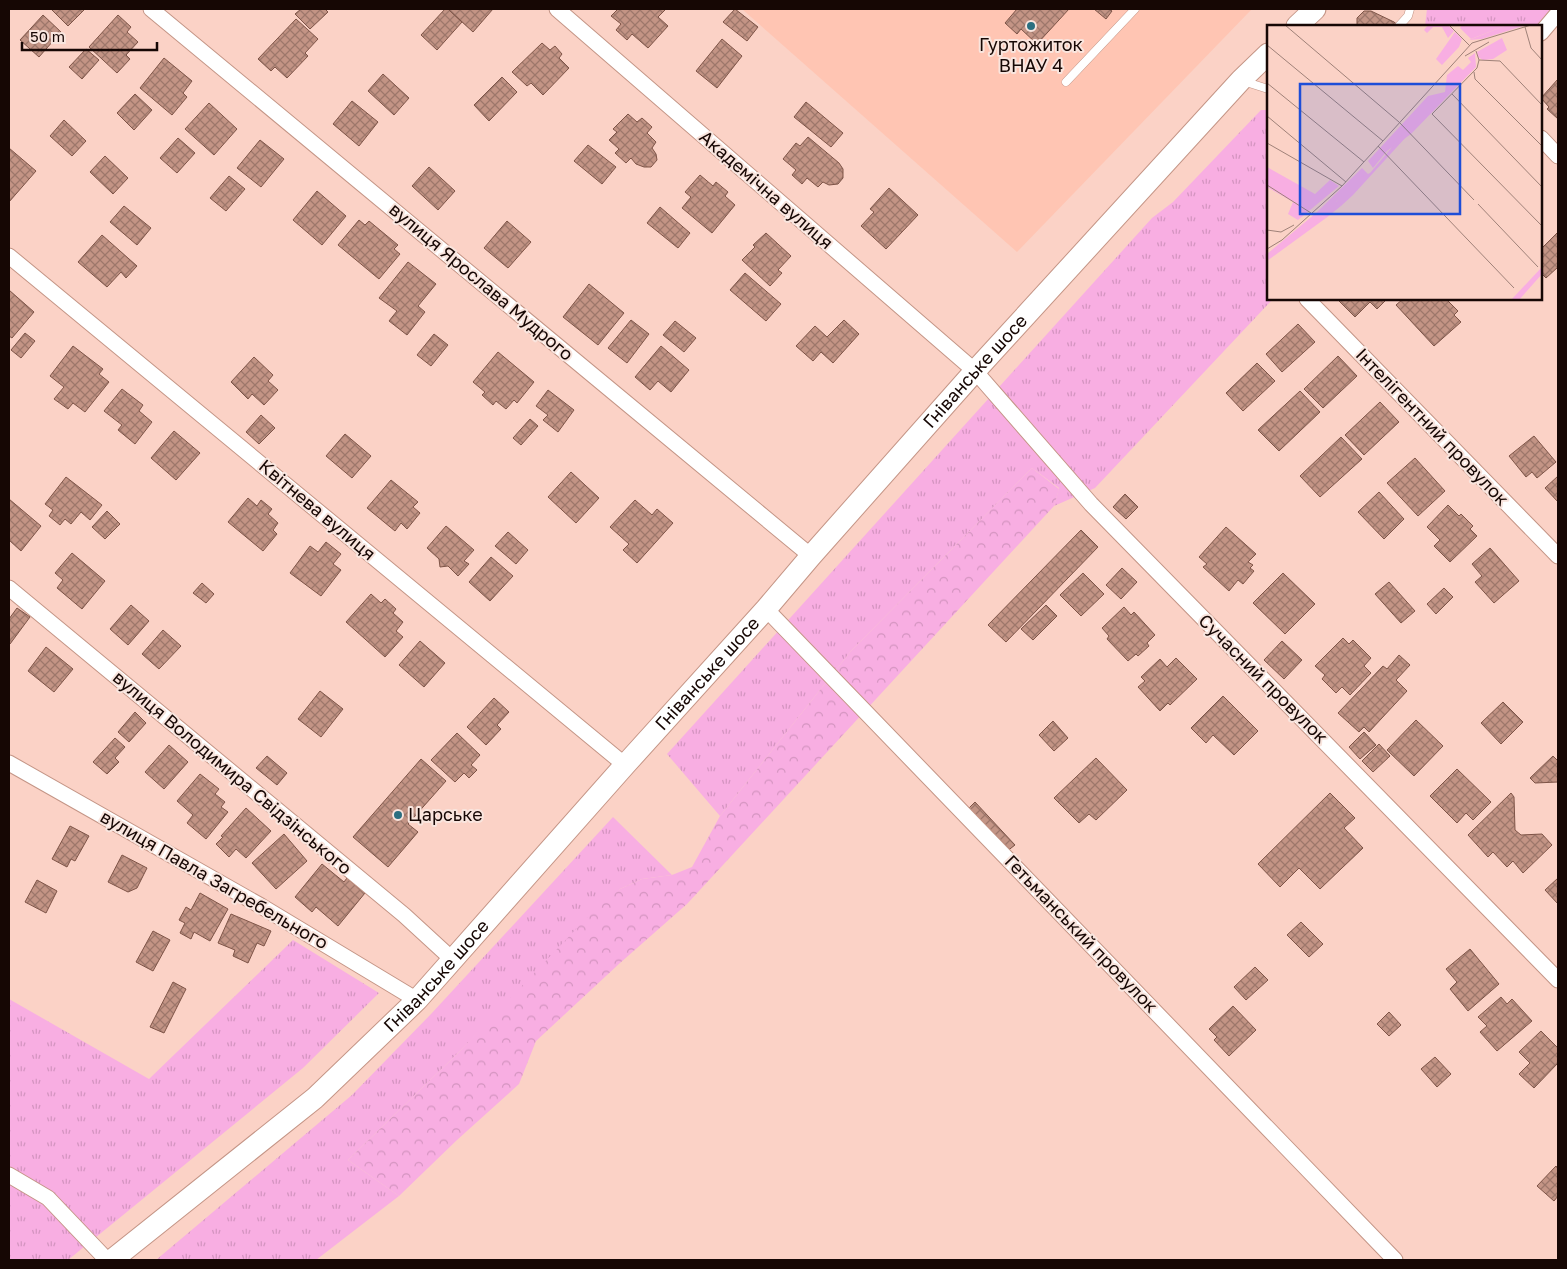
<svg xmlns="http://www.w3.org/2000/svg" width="1567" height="1269" font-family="'Golos Text',sans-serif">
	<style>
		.built { fill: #ffc5b3 }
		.grass { fill: url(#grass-tufts) }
		.forest { fill: url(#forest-crowns) }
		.building { fill: url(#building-cross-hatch); stroke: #7e5447 }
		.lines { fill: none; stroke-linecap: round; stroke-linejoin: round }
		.lane-casing { stroke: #c49586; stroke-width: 9 }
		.street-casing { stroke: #c49586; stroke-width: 17 }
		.secondary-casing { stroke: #c49586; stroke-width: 23 }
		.lane { stroke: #fff; stroke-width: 8 }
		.street { stroke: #fff; stroke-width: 15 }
		.secondary { stroke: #fff; stroke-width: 21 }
		.poi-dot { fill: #2b6f80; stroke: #f9e5de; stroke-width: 2 }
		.labels { text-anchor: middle; stroke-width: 4; stroke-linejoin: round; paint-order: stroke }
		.poi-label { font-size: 18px; fill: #160704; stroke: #f9e5de }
		.street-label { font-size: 18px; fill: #160704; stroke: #f9e5de }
		.inset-road { fill: none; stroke: #9f8178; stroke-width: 1 }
		.view { fill: #1d4ed8; fill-opacity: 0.15; stroke: #1d4ed8; stroke-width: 2.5 }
		.inset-edge { fill: none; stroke: #160704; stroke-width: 2.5 }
	</style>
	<defs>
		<pattern id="grass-tufts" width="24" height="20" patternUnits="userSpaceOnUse" patternTransform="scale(1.25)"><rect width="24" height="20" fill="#f8aee2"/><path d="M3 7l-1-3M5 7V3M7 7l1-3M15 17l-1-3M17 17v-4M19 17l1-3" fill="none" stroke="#d494c0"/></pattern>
		<pattern id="forest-crowns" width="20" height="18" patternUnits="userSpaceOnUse" patternTransform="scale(1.25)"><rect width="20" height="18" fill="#f8aee2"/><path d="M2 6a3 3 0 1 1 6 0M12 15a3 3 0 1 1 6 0" fill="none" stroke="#d494c0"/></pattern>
		<pattern id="building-cross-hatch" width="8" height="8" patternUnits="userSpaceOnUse" patternTransform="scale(1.25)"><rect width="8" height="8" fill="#c39485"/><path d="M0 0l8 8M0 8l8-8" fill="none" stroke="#9d776b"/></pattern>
	</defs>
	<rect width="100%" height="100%" fill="#fbd2c6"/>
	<path class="built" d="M 742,9 L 1252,9 L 1017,252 Z"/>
	<g class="grass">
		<path d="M 1427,9 L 1551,9 L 1536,26 L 1425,26 Z"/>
		<path d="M 1261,110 L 1268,110 L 1268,299 L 1273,299 L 1095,488 L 1054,506 L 1059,488 L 1032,468 L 851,651 L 720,816 L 667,754 L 1152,218 L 1173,202 Z"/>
		<path d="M 613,817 L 672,875 L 642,879 L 620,889 L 458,1053 L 348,1160 L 399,1196 L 316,1260 L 156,1260 L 352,1095 L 431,1014 Z"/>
		<path d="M 293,940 L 379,993 L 303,1068 L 68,1260 L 9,1260 L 9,999 L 149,1079 Z"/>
	</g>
	<path class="forest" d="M 1032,468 L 1059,489 L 1054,506 L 687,904 L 620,963 L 536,1041 L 519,1084 L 457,1140 L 399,1196 L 348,1160 L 458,1053 L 598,906 L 620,889 L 642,879 L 672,875 L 692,867 L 720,816 L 851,651 Z"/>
	<g class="building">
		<path d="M 51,9 L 85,9 L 68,26 Z"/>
		<path d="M 301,9 L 325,9 L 328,12 L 310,29 L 295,14 Z"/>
		<path d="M 445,9 L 448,9 L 462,22 L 437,50 L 421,35 Z"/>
		<path d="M 448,9 L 493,9 L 473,32 Z"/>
		<path d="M 618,9 L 666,9 L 658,17 L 668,26 L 648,48 L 632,34 L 627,40 L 616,30 L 621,24 L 611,16 Z"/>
		<path d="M 735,9 L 758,27 L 747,41 L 723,22 Z"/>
		<path d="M 1017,9 L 1069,9 L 1037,44 L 1021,29 L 1017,34 L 1005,23 Z"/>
		<path d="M 1094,9 L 1109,9 L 1112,11 L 1106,19 Z"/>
		<path d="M 1364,11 L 1371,11 L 1394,22 L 1399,26 L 1357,26 L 1357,18 Z"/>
		<path d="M 43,15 L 61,32 L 39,57 L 20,40 Z"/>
		<path d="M 118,15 L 131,27 L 127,32 L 138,42 L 126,55 L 130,59 L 117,73 L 89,47 Z"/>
		<path d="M 296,19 L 318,39 L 305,53 L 308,56 L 287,78 L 275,67 L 271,71 L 258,59 Z"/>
		<path d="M 722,39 L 742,56 L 717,88 L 696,71 Z"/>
		<path d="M 542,43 L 550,50 L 555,46 L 562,54 L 559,58 L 569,68 L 543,95 L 531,83 L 527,86 L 512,72 Z"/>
		<path d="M 86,49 L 99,60 L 82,79 L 69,67 Z"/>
		<path d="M 164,58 L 192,81 L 183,93 L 187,97 L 172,115 L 140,88 Z"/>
		<path d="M 383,74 L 409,98 L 394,115 L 368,91 Z"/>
		<path d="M 502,77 L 517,92 L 489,121 L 474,105 Z"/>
		<path d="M 1558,79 L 1558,119 L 1547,109 L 1549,107 L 1541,98 Z"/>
		<path d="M 135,94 L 152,110 L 134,130 L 117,113 Z"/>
		<path d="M 352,101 L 378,122 L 359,146 L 333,124 Z"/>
		<path d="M 806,102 L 843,133 L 831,147 L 794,117 Z"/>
		<path d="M 209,103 L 237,129 L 214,155 L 185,129 Z"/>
		<path d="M 628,114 L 637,122 L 642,118 L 652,127 L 647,133 L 656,142 L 652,148 L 656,154 L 657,160 L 651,167 L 644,167 L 636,164 L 631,158 L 626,163 L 615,153 L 619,149 L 609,140 L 617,132 L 613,129 Z"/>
		<path d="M 64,120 L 86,141 L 72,156 L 50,136 Z"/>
		<path d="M 808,137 L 839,163 L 843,169 L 843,178 L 838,184 L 829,185 L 823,182 L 818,187 L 807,178 L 802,184 L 792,175 L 796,170 L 783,159 L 796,143 L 800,146 Z"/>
		<path d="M 178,138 L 195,153 L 177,173 L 160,158 Z"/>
		<path d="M 260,140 L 284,159 L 261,187 L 237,168 Z"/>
		<path d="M 588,145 L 616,167 L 602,184 L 574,161 Z"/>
		<path d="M 9,148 L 36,171 L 9,202 Z"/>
		<path d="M 105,156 L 128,178 L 113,194 L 90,172 Z"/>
		<path d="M 429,167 L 455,191 L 438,210 L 412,186 Z"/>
		<path d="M 700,175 L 713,186 L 716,182 L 728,192 L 725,196 L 735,205 L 712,233 L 682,208 L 691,197 L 685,192 Z"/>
		<path d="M 229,176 L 245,189 L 226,211 L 210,198 Z"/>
		<path d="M 889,188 L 918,215 L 886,249 L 861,226 L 874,212 L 870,209 Z"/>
		<path d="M 317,191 L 346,216 L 322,245 L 293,220 Z"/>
		<path d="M 124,206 L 151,228 L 137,245 L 110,222 Z"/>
		<path d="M 660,207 L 690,233 L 678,248 L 647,223 Z"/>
		<path d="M 359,220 L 365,225 L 369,221 L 398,245 L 394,249 L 400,254 L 379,279 L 338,245 Z"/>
		<path d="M 507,221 L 531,242 L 508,268 L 484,248 Z"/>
		<path d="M 1558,232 L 1558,267 L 1546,278 L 1541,273 L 1541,249 Z"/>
		<path d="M 766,233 L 791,256 L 778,270 L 782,273 L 770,286 L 742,260 L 755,247 L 753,245 Z"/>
		<path d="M 102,235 L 137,266 L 126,278 L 121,272 L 107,287 L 78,262 Z"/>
		<path d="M 408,262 L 436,284 L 418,306 L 425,312 L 407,335 L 389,321 L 397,311 L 379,298 Z"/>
		<path d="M 745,273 L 781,304 L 766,321 L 730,290 Z"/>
		<path d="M 589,284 L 624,313 L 598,345 L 563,317 Z"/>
		<path d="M 9,290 L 34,312 L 12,338 L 9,336 Z"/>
		<path d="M 1340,299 L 1387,299 L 1377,309 L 1370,302 L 1355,317 L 1338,300 Z"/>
		<path d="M 1403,299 L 1446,299 L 1458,311 L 1454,315 L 1461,322 L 1434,346 L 1396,305 Z"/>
		<path d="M 631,320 L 649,334 L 627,363 L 608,348 Z"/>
		<path d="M 844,320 L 859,334 L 833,363 L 821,352 L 813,361 L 796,346 L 815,326 L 827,337 Z"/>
		<path d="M 675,321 L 696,338 L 684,352 L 663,335 Z"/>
		<path d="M 1298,324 L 1315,342 L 1282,372 L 1266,354 Z"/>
		<path d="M 25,333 L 35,341 L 21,358 L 11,350 Z"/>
		<path d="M 434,334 L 448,345 L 431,366 L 417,355 Z"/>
		<path d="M 73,346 L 103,369 L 99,374 L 109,382 L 85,412 L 73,403 L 68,409 L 54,399 L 64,387 L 50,376 Z"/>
		<path d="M 661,346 L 689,370 L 671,392 L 658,381 L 650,390 L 635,377 Z"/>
		<path d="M 498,352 L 534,382 L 517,403 L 514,400 L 506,409 L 496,401 L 493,405 L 482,395 L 485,392 L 473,382 Z"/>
		<path d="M 1338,356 L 1357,376 L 1323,408 L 1304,389 Z"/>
		<path d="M 254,357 L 273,375 L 268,381 L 278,390 L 264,405 L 252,394 L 248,399 L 231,382 Z"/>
		<path d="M 1257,363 L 1275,381 L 1243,411 L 1226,393 Z"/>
		<path d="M 122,389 L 143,405 L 139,411 L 152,422 L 135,444 L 118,430 L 122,425 L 104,411 Z"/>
		<path d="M 548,390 L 574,410 L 558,432 L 543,420 L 548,415 L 536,406 Z"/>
		<path d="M 1300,391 L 1320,412 L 1279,451 L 1258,430 Z"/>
		<path d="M 1380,402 L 1399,422 L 1364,455 L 1345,435 Z"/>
		<path d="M 261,415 L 275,428 L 259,444 L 246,432 Z"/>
		<path d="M 530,419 L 538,426 L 521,445 L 513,438 Z"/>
		<path d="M 174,431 L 200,453 L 176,480 L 151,458 Z"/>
		<path d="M 345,434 L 371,456 L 352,478 L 326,456 Z"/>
		<path d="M 1534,436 L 1556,462 L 1537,478 L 1532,472 L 1526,477 L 1509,456 Z"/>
		<path d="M 1341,437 L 1362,459 L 1320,497 L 1300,476 Z"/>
		<path d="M 1415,458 L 1445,491 L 1418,516 L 1387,483 Z"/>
		<path d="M 571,472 L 599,498 L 576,523 L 548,497 Z"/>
		<path d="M 1558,476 L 1558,502 L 1545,488 Z"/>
		<path d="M 66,477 L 102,505 L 90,520 L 81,512 L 71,524 L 65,519 L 60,525 L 49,516 L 53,510 L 45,504 Z"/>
		<path d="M 391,480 L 418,502 L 413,507 L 420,513 L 407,529 L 401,523 L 395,531 L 367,508 Z"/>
		<path d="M 1379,492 L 1404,519 L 1384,539 L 1358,512 Z"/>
		<path d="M 1125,494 L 1138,507 L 1126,519 L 1113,507 Z"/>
		<path d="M 248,498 L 257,506 L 261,500 L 272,509 L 268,514 L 278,523 L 273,530 L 277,534 L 263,551 L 228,522 Z"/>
		<path d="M 9,499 L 41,526 L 21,551 L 9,540 Z"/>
		<path d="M 635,500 L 652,515 L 657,509 L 673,523 L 637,563 L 623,550 L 629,544 L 610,527 Z"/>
		<path d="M 1448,505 L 1459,516 L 1461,514 L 1473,526 L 1470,529 L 1477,536 L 1450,562 L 1434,546 L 1440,540 L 1427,527 Z"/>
		<path d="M 107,511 L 120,524 L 105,539 L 92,527 Z"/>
		<path d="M 446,526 L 474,550 L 464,561 L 469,564 L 458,576 L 448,566 L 440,567 L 439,559 L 427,548 Z"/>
		<path d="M 1226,527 L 1256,554 L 1248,562 L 1253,565 L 1250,568 L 1254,571 L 1243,584 L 1238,580 L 1229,591 L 1203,567 L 1207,564 L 1199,557 Z"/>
		<path d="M 1081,530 L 1098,547 L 1006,642 L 988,625 Z"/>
		<path d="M 508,532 L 528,550 L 516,564 L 495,546 Z"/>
		<path d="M 326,542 L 341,554 L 333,564 L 341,570 L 321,596 L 290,573 L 310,546 L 318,552 Z"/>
		<path d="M 1490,548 L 1519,581 L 1494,603 L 1475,582 L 1482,576 L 1472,564 Z"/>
		<path d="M 72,553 L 105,581 L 82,609 L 57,588 L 63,580 L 55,573 Z"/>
		<path d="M 491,557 L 513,576 L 490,601 L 469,582 Z"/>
		<path d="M 1122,568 L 1137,582 L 1121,599 L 1106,585 Z"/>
		<path d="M 1083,573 L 1104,594 L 1081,616 L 1060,595 Z"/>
		<path d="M 1283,573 L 1315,604 L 1285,634 L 1253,603 Z"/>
		<path d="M 1389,582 L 1415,611 L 1401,623 L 1375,594 Z"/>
		<path d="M 202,583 L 214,594 L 206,603 L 193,593 Z"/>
		<path d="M 1444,588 L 1453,597 L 1436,614 L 1427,604 Z"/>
		<path d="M 371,594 L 381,603 L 385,599 L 396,609 L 393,613 L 403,622 L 396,631 L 403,637 L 385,657 L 346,622 Z"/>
		<path d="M 131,605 L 149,621 L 128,645 L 110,629 Z"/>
		<path d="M 1046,605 L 1057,616 L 1033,640 L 1021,629 Z"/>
		<path d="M 1124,607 L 1131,615 L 1134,612 L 1155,635 L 1147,643 L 1149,646 L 1138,656 L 1136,654 L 1128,661 L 1107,639 L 1109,636 L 1102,628 Z"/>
		<path d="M 17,608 L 30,617 L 10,644 L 9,643 L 9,619 Z"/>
		<path d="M 163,630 L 181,646 L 159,669 L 142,654 Z"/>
		<path d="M 1343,638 L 1349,644 L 1353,640 L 1371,658 L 1364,666 L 1371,673 L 1350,695 L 1342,687 L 1336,693 L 1322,679 L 1325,675 L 1315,666 Z"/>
		<path d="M 420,641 L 445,663 L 424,687 L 399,665 Z"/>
		<path d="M 1282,641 L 1302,660 L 1284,679 L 1264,660 Z"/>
		<path d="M 46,647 L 73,669 L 54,692 L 28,671 Z"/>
		<path d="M 1399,655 L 1410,665 L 1396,680 L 1407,691 L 1369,732 L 1364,727 L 1359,732 L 1338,713 L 1383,666 L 1387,669 Z"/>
		<path d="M 1176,658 L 1197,679 L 1170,705 L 1168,703 L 1160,711 L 1138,687 L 1145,681 L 1141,677 L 1160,659 L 1167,667 Z"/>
		<path d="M 320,691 L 343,709 L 321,737 L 298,719 Z"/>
		<path d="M 1223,696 L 1258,731 L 1234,755 L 1213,735 L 1206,743 L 1191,728 Z"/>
		<path d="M 494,698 L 509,712 L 497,725 L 501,729 L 486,745 L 467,727 Z"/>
		<path d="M 1503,702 L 1523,722 L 1501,744 L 1481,723 Z"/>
		<path d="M 135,712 L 146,723 L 129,742 L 118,732 Z"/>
		<path d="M 1416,720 L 1443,746 L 1414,776 L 1387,750 Z"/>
		<path d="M 1053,721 L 1068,738 L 1054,751 L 1039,735 Z"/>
		<path d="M 1364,732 L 1376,745 L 1360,759 L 1349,747 Z"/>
		<path d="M 457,733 L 480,755 L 471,765 L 477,770 L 469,778 L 464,773 L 455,782 L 431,760 Z"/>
		<path d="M 115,738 L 125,747 L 115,758 L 119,762 L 107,774 L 93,762 Z"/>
		<path d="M 1379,744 L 1390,756 L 1373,772 L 1362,761 Z"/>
		<path d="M 169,745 L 188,762 L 164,789 L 145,772 Z"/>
		<path d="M 267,756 L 287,773 L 277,785 L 256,768 Z"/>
		<path d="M 1553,756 L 1558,761 L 1558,782 L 1535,783 L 1530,778 Z"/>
		<path d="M 1096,758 L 1127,790 L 1096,820 L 1089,814 L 1079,823 L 1054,798 Z"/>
		<path d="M 421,759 L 446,781 L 408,824 L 418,832 L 388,867 L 353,837 Z"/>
		<path d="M 1457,769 L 1491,802 L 1473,820 L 1466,813 L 1457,823 L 1430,796 Z"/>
		<path d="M 200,774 L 219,789 L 215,794 L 225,802 L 221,807 L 228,812 L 206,839 L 187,823 L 193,815 L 177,801 Z"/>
		<path d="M 1330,793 L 1355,818 L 1344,828 L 1363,848 L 1320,889 L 1299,868 L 1280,887 L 1258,864 Z"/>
		<path d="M 1511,793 L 1514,797 L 1515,830 L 1521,835 L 1542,834 L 1552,845 L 1523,873 L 1513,861 L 1507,867 L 1493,852 L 1488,857 L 1468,835 Z"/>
		<path d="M 975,802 L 1015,845 L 1006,852 L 967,810 Z"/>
		<path d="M 246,808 L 271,831 L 246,858 L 236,849 L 229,857 L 216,844 L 223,837 L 221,836 Z"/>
		<path d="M 70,826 L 89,836 L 75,861 L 71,859 L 67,867 L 52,859 Z"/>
		<path d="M 284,834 L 307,861 L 276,889 L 252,863 Z"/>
		<path d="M 122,855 L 147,868 L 137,888 L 128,892 L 108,882 Z"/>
		<path d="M 322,864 L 344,882 L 347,878 L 365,893 L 338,926 L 316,907 L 312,912 L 295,897 Z"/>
		<path d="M 1558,878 L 1558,904 L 1545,890 Z"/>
		<path d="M 37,880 L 57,891 L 46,913 L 25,902 Z"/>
		<path d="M 200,893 L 228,909 L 210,941 L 194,932 L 191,939 L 180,933 L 185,923 L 179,920 L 186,907 L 191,910 Z"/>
		<path d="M 231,914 L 271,931 L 264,946 L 257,943 L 248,963 L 233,956 L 235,950 L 218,943 Z"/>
		<path d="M 1301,922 L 1323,944 L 1309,957 L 1287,935 Z"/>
		<path d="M 153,931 L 170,940 L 153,971 L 136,962 Z"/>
		<path d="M 1470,949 L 1499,984 L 1468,1011 L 1450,989 L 1457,982 L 1446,969 Z"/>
		<path d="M 1255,967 L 1268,980 L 1246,1000 L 1234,987 Z"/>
		<path d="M 173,982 L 186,989 L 164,1033 L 150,1027 Z"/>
		<path d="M 1501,997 L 1507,1004 L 1512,999 L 1532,1021 L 1497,1051 L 1480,1032 L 1487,1026 L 1478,1017 Z"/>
		<path d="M 1233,1006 L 1256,1030 L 1229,1056 L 1214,1040 L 1217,1037 L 1209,1029 Z"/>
		<path d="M 1389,1012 L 1401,1025 L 1389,1036 L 1377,1024 Z"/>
		<path d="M 1541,1031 L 1558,1048 L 1558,1063 L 1534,1088 L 1519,1074 L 1530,1063 L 1519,1052 Z"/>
		<path d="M 1435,1057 L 1451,1074 L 1437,1087 L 1421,1069 Z"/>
		<path d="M 1556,1166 L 1558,1169 L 1558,1196 L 1554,1201 L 1537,1186 Z"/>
	</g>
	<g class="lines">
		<g class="lane-casing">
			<g id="lane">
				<path d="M 1399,26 L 1408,16 L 1410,9"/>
				<path d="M 1243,81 L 1268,89"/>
				<path d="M 1066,82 L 1135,9"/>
			</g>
		</g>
		<g class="street-casing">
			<g id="street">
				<path d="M 151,9 L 811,556"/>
				<path d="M 557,9 L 975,371 L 1091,504 L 1558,980"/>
				<path d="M 1541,33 L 1558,13"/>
				<path d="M 1541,138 L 1558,156"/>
				<path d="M 9,256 L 625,765"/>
				<path d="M 1307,299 L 1558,556"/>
				<path d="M 9,588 L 404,915 L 453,960"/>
				<path d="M 766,609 L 1395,1260"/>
				<path d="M 9,763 L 261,906 L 417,1000"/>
				<path d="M 9,1175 L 48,1198 L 107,1260"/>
			</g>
		</g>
		<g class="secondary-casing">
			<g id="secondary">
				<path d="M 1297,26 L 1315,9"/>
				<path id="s1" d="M 112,1260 L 315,1098 L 417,1000 L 625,765 L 766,609 L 811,556 L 975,371 L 1241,80 L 1268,54"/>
			</g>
		</g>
		<use href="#lane" class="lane"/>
		<use href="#street" class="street"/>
		<use href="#secondary" class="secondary"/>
	</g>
	<g class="poi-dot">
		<circle cx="1031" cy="26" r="5"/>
		<circle cx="398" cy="815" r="5"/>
	</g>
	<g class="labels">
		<g class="poi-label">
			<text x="1031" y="51">Гуртожиток<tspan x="1031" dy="21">ВНАУ 4</tspan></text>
			<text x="408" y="821" text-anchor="start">Царське</text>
		</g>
		<g class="street-label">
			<text transform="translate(766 190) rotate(41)" y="6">Академічна вулиця</text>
			<text transform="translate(481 282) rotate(40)" y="6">вулиця Ярослава Мудрого</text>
			<text dy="6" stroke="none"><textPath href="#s1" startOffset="1242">Гніванське шосе</textPath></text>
			<text transform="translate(1432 427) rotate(46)" y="6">Інтелігентний провулок</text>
			<text transform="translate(317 510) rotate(40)" y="6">Квітнева вулиця</text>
			<text dy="6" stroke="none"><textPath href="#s1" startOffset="838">Гніванське шосе</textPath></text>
			<text transform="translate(1263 679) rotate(45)" y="6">Сучасний провулок</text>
			<text transform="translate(232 773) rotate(40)" y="6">вулиця Володимира Свідзінського</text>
			<text transform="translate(214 880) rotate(30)" y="6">вулиця Павла Загребельного</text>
			<text transform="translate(1081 934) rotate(46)" y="6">Гетьманський провулок</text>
			<text dy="6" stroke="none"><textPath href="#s1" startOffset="432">Гніванське шосе</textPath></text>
		</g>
	</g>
	<g transform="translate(1267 25)">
		<rect width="275" height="275" fill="#fbd2c6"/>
		<path d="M 161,0 L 181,0 L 187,6 L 181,13 L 175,2 L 166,2 L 160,8 L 157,5 ZM 240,0 L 259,0 L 215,14 L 202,15 ZM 235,13 L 240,25 L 226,34 L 216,35 L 211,32 L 210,27 ZM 208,28 L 209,42 L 144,109 L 120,126 L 106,143 L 101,136 L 161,71 L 178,67 L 180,50 L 191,41 L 196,45 L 204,37 L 201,33 ZM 0,142 L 48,169 L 63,155 L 72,161 L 31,195 L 21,189 L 26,177 L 0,162 ZM 95,143 L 101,149 L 69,177 L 74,181 L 59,193 L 49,188 Z" fill="#f8aee2"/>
		<path d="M 188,7 L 195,14 L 192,22 L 175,40 L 169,34 ZM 138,107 L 140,111 L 86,170 L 74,181 L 68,178 L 94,152 L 103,148 ZM 49,188 L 59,193 L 0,236 L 0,229 ZM 275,242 L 275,249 L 252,275 L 244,275 Z" fill="#f8aee2"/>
		<path d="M 195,0 L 240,0 L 204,14 L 193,3 Z" fill="#f8aee2"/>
		<path class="inset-road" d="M 18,0 L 132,97 L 207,175M 182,0 L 203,21M 258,2 L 264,23 L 275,35M 0,20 L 116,116M 209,26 L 212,35 L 210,43 L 165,89 L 275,201M 198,31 L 222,17M 212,35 L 233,36 L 275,80M 207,47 L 208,54 L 275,121M 0,58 L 97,137M 185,69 L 275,162M 0,91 L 79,157M 0,118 L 75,161M 111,121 L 247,263M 0,160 L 44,188M 211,179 L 271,242M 0,205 L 14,207 L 27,200M 0,224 L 15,215 L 75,161 L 205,18 L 264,0"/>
		<path class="view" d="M 33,59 L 193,59 L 193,189 L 33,189 Z"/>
		<rect width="275" height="275" class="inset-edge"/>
	</g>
	<rect width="1567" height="1269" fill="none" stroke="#160704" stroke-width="20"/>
	<path d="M22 42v8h135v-8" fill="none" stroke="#160704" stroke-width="2.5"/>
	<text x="30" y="42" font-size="15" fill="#160704" stroke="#f9e5de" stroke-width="4" paint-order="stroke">50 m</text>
</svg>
